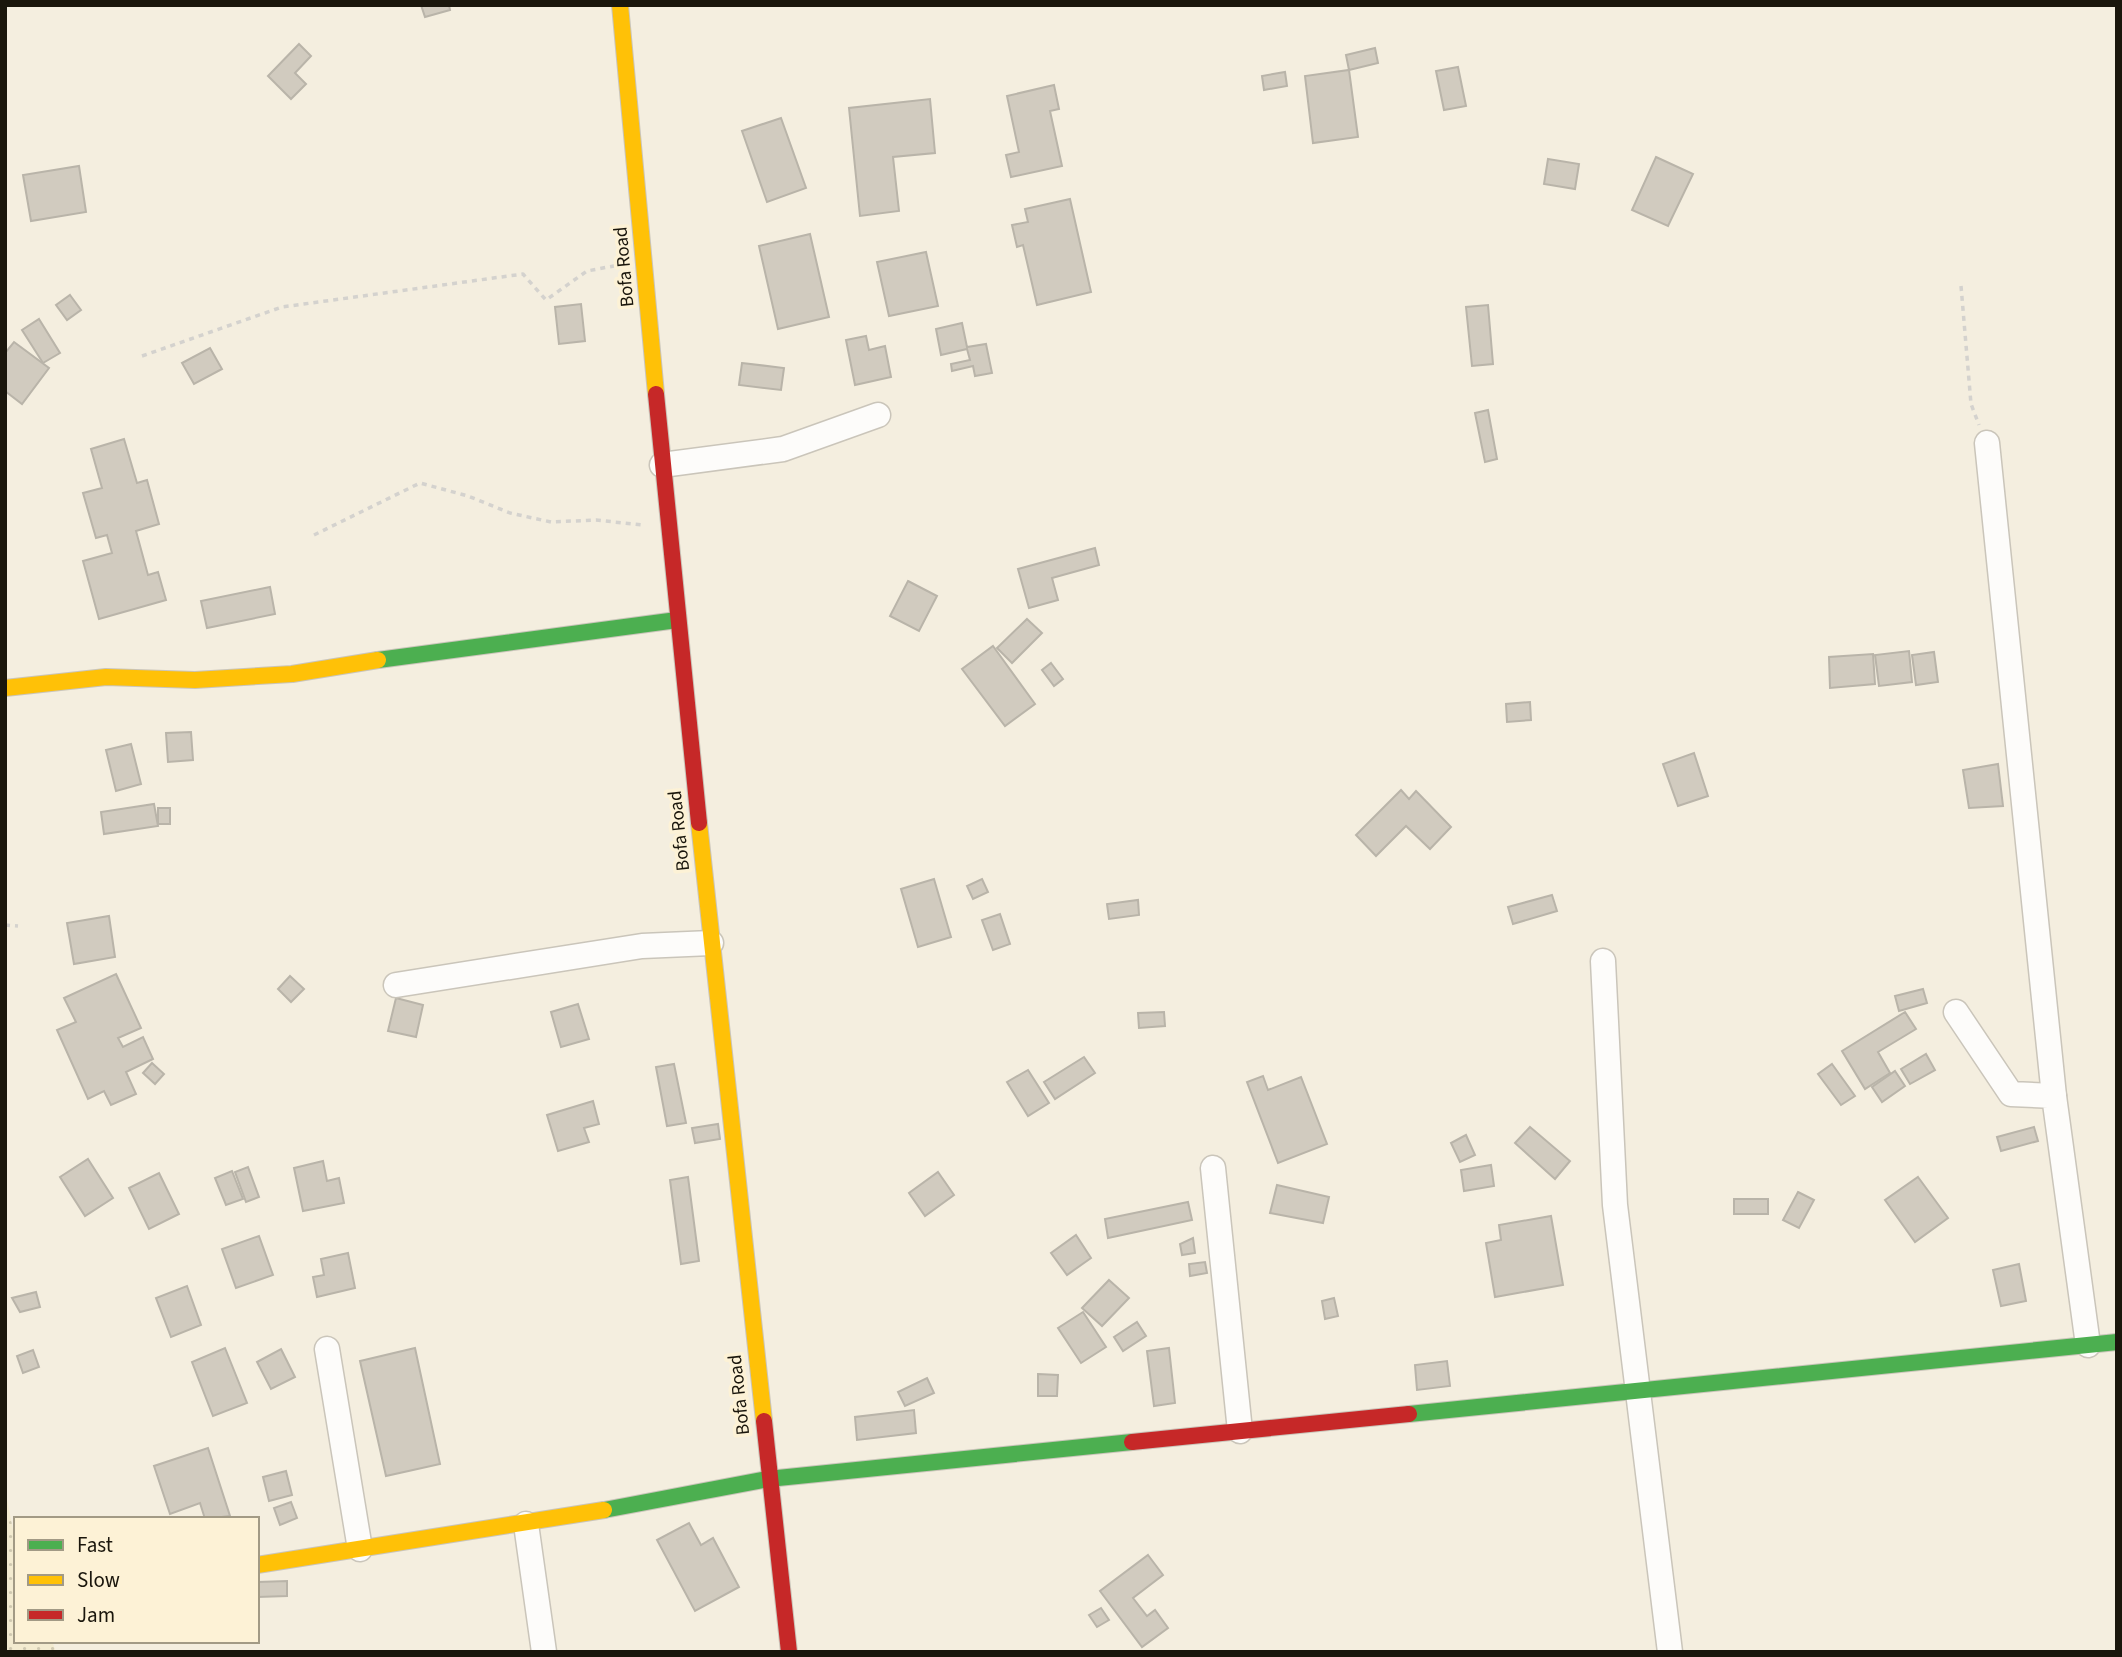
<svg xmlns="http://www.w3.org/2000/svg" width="2122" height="1657" font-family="'Source Sans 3',sans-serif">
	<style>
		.sand { fill: url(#sand-dots) }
		.building { fill: #d1cbbf; stroke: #b9b4a9; stroke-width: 2 }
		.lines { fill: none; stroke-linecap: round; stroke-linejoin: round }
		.street-casing { stroke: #cac5ba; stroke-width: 27 }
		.fast-casing { stroke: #cac5ba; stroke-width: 18 }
		.slow-casing { stroke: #cac5ba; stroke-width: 18 }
		.jam-casing { stroke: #cac5ba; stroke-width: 18 }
		.path { stroke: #d4d2ce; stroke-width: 3.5; stroke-dasharray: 5 5; stroke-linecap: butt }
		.street { stroke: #fdfcfa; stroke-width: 24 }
		.fast { stroke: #4caf50; stroke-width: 16 }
		.slow { stroke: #ffc107; stroke-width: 16 }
		.jam { stroke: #c62828; stroke-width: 16 }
		.labels { text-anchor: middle; stroke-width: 7; stroke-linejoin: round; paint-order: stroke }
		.street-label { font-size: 19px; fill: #1a160c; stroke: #fdf2d6 }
	</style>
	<defs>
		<pattern id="sand-dots" width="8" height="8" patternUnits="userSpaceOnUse" patternTransform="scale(1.75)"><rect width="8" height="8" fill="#f3ebd0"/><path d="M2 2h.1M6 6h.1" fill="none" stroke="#d0c9b1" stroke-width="1.8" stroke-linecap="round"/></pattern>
	</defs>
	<rect width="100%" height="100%" fill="#f4eedf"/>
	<path class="sand" d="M 5,1489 L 16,1545 L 16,1641 L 52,1641 L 56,1652 L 5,1652 Z"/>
	<g class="building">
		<path d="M 421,5 L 449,5 L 450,10 L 425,17 Z"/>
		<path d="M 299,44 L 311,56 L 295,73 L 306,84 L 291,99 L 268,76 Z"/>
		<path d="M 1375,48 L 1378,63 L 1349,70 L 1346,55 Z"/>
		<path d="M 1458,67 L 1466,106 L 1444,110 L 1436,71 Z"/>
		<path d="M 1349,70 L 1358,137 L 1313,143 L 1305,76 Z"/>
		<path d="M 1285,72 L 1287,86 L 1264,90 L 1262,76 Z"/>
		<path d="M 1054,85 L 1059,109 L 1050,111 L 1062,166 L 1011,177 L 1006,155 L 1019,152 L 1007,96 Z"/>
		<path d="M 930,99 L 935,153 L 893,157 L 899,211 L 860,216 L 849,108 Z"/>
		<path d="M 781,118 L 806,188 L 767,202 L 742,131 Z"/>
		<path d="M 1656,157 L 1693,174 L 1668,226 L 1632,210 Z"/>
		<path d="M 1548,159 L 1579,164 L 1575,189 L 1544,184 Z"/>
		<path d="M 79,166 L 86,212 L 31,221 L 23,175 Z"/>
		<path d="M 1070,199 L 1091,292 L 1037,305 L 1023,245 L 1017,247 L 1012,225 L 1028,222 L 1025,209 Z"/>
		<path d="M 810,234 L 829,317 L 778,329 L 759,246 Z"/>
		<path d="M 926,252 L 938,306 L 889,316 L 877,262 Z"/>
		<path d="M 70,295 L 81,310 L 67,320 L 56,305 Z"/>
		<path d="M 581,304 L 585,341 L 559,344 L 555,307 Z"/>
		<path d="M 1488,305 L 1493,364 L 1472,366 L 1466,307 Z"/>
		<path d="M 39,319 L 60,353 L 43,363 L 22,330 Z"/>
		<path d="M 962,323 L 967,347 L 986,344 L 992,373 L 975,376 L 973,366 L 952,371 L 951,364 L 970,360 L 967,349 L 941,355 L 936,329 Z"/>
		<path d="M 866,336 L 869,350 L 885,346 L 891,377 L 855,385 L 846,340 Z"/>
		<path d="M 14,342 L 49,368 L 22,404 L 5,391 L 5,353 Z"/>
		<path d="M 210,348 L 222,369 L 194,384 L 182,363 Z"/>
		<path d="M 742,363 L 784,368 L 781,390 L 739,385 Z"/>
		<path d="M 1488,410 L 1497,459 L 1485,462 L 1475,413 Z"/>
		<path d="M 124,439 L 137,483 L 147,480 L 159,524 L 136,531 L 148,575 L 158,572 L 166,600 L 99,619 L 83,561 L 112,553 L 107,535 L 96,538 L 83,493 L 102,488 L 91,449 Z"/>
		<path d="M 1095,548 L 1099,565 L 1052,578 L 1058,600 L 1029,608 L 1018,569 Z"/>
		<path d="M 908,581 L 937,596 L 919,631 L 890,616 Z"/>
		<path d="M 270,587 L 275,614 L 207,628 L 201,601 Z"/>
		<path d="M 1027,619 L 1042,633 L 1012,663 L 997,648 Z"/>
		<path d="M 993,646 L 1035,704 L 1005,726 L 962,669 Z"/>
		<path d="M 1909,651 L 1912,682 L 1879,686 L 1875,655 Z"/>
		<path d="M 1934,652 L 1938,682 L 1916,685 L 1912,655 Z"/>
		<path d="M 1873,654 L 1875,684 L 1830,688 L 1829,657 Z"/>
		<path d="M 1051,663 L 1063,679 L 1054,686 L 1042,670 Z"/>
		<path d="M 1530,702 L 1531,720 L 1507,722 L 1506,704 Z"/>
		<path d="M 191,732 L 193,760 L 168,762 L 166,733 Z"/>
		<path d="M 131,744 L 141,784 L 116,791 L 106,750 Z"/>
		<path d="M 1694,753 L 1708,796 L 1678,806 L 1663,764 Z"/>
		<path d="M 1998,764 L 2003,806 L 1969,808 L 1963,770 Z"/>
		<path d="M 1401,790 L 1409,799 L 1416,791 L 1451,827 L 1430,849 L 1406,826 L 1376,856 L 1356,835 Z"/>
		<path d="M 154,804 L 158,826 L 104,834 L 101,812 Z"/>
		<rect x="158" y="808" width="12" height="16"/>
		<path d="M 934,879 L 951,937 L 918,947 L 901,889 Z"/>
		<path d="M 982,879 L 988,892 L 973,899 L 967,886 Z"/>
		<path d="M 1552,895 L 1557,911 L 1513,924 L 1508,907 Z"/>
		<path d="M 1138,900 L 1139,915 L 1109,919 L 1107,904 Z"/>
		<path d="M 1000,914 L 1010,944 L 993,950 L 982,920 Z"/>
		<path d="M 109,916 L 115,957 L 74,964 L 67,923 Z"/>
		<path d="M 116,974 L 141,1028 L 118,1038 L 123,1047 L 143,1037 L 153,1059 L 126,1072 L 136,1094 L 111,1105 L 104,1091 L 88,1099 L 57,1030 L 76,1022 L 64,998 Z"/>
		<path d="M 290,976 L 304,989 L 291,1002 L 278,989 Z"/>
		<path d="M 1923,989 L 1927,1003 L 1899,1011 L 1895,996 Z"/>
		<path d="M 396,998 L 423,1005 L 416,1037 L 388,1031 Z"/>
		<path d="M 578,1004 L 589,1039 L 561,1047 L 551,1012 Z"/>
		<path d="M 1164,1012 L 1165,1026 L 1139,1028 L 1138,1013 Z"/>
		<path d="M 1905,1012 L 1916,1029 L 1878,1052 L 1890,1073 L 1865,1089 L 1842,1051 Z"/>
		<path d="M 1926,1054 L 1935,1070 L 1910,1084 L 1901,1069 Z"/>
		<path d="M 1084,1057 L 1095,1073 L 1055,1099 L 1044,1082 Z"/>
		<path d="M 152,1063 L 164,1074 L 155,1084 L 143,1073 Z"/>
		<path d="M 674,1064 L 686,1123 L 667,1126 L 656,1067 Z"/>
		<path d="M 1832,1064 L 1855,1096 L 1841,1105 L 1818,1074 Z"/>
		<path d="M 1028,1070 L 1049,1103 L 1028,1116 L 1007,1082 Z"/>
		<path d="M 1895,1071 L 1905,1086 L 1882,1102 L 1872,1087 Z"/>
		<path d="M 1263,1076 L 1268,1090 L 1301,1077 L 1327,1144 L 1278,1163 L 1247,1082 Z"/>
		<path d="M 593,1101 L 599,1124 L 584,1128 L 589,1142 L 558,1151 L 547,1115 Z"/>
		<path d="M 718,1124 L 720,1139 L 695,1143 L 692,1128 Z"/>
		<path d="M 1530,1127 L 1570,1161 L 1555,1179 L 1515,1143 Z"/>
		<path d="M 2034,1127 L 2038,1141 L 2001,1151 L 1997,1137 Z"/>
		<path d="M 1466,1135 L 1475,1155 L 1460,1162 L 1451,1143 Z"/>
		<path d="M 88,1159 L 113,1198 L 85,1216 L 60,1177 Z"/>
		<path d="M 323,1161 L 327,1181 L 339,1178 L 344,1203 L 303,1211 L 294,1168 Z"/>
		<path d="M 1491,1165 L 1494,1186 L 1464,1191 L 1461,1170 Z"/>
		<path d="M 248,1167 L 259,1197 L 246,1202 L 235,1172 Z"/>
		<path d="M 232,1171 L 243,1199 L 226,1205 L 215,1178 Z"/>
		<path d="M 938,1172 L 954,1195 L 925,1216 L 909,1193 Z"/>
		<path d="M 159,1173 L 179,1214 L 149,1229 L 129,1188 Z"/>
		<path d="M 688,1177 L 699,1261 L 681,1264 L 670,1180 Z"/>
		<path d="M 1918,1177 L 1948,1218 L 1915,1242 L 1885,1200 Z"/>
		<path d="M 1277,1185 L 1329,1197 L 1323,1223 L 1270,1213 Z"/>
		<path d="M 1798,1192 L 1814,1200 L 1799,1228 L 1783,1220 Z"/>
		<rect x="1734" y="1199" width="34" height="15"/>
		<path d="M 1188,1202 L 1192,1220 L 1108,1238 L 1105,1219 Z"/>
		<path d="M 1551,1216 L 1563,1285 L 1495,1297 L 1486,1243 L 1501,1240 L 1499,1225 Z"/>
		<path d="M 1076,1235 L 1091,1258 L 1067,1275 L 1051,1253 Z"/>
		<path d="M 259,1236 L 273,1275 L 236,1288 L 222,1249 Z"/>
		<path d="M 1193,1238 L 1195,1253 L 1182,1255 L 1180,1244 Z"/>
		<path d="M 348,1253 L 355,1288 L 317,1297 L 313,1277 L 324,1275 L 321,1259 Z"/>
		<path d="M 1205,1262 L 1207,1273 L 1190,1276 L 1189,1264 Z"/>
		<path d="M 2019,1264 L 2026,1301 L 2001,1306 L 1993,1270 Z"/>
		<path d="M 1109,1280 L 1129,1298 L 1102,1326 L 1082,1308 Z"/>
		<path d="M 187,1286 L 201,1325 L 171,1337 L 156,1298 Z"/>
		<path d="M 36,1292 L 40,1307 L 20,1312 L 12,1298 Z"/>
		<path d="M 1334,1298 L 1338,1316 L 1325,1319 L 1322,1301 Z"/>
		<path d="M 1083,1312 L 1106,1347 L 1081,1363 L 1058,1328 Z"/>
		<path d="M 1137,1322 L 1146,1336 L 1123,1351 L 1114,1337 Z"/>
		<path d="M 225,1348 L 247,1403 L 213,1416 L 192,1362 Z"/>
		<path d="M 415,1348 L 440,1464 L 386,1476 L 360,1361 Z"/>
		<path d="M 1169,1348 L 1175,1403 L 1154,1406 L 1147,1351 Z"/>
		<path d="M 281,1349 L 295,1377 L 271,1389 L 257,1362 Z"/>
		<path d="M 33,1350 L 39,1367 L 23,1373 L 17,1356 Z"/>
		<path d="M 1447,1361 L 1450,1386 L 1417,1390 L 1415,1365 Z"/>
		<path d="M 1038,1374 L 1058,1375 L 1057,1396 L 1038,1396 Z"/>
		<path d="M 927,1378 L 934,1393 L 905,1406 L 898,1392 Z"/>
		<path d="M 914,1410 L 916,1433 L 857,1440 L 855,1417 Z"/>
		<path d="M 208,1448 L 230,1516 L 205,1519 L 200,1503 L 170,1514 L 154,1466 Z"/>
		<path d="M 286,1471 L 292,1495 L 269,1501 L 263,1477 Z"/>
		<path d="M 291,1502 L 297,1518 L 280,1525 L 274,1508 Z"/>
		<path d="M 689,1523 L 701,1545 L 713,1538 L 739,1587 L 695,1611 L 657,1540 Z"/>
		<path d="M 1148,1555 L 1163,1575 L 1133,1598 L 1147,1616 L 1155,1610 L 1168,1628 L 1142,1647 L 1100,1591 Z"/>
		<path d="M 287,1581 L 287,1596 L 258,1597 L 258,1582 Z"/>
		<path d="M 1101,1608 L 1109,1620 L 1097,1627 L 1089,1615 Z"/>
	</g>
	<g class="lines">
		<g class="street-casing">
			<g id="street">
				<path d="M 1987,443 L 2054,1096"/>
				<path d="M 662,465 L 783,449 L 878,415"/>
				<path d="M 1603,961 L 1615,1205 L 1670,1652"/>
				<path d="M 396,985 L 642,946 L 711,943"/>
				<path d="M 1956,1012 L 2011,1094 L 2054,1096 L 2088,1345"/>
				<path d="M 1213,1168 L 1240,1431"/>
				<path d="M 327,1349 L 360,1549"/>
				<path d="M 526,1524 L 544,1652"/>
			</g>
		</g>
		<g class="fast-casing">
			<g id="fast">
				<path d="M 378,660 L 677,620"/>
				<path d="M 1409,1414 L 2117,1342"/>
				<path d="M 604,1510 L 768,1479 L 1132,1442"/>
			</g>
		</g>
		<g class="slow-casing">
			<g id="slow">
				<path d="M 620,5 L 656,394"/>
				<path d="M 5,688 L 106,677 L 195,680 L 292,674 L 378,660"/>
				<path d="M 699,823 L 764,1421"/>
				<path d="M 257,1565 L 604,1510"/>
			</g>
		</g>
		<g class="jam-casing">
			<g id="jam">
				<path d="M 656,394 L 699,823"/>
				<path d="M 764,1421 L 789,1652"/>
				<path d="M 1132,1442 L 1409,1414"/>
			</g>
		</g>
		<g class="path">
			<path d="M 1961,286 L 1971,404 L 1979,425"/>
			<path d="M 142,356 L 282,307 L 523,274 L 546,300 L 587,271 L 619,265"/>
			<path d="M 314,535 L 420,483 L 468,496 L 510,513 L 551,522 L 596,520 L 642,525"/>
			<path d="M 5,925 L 18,926"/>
		</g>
		<use href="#street" class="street"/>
		<use href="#fast" class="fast"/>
		<use href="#slow" class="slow"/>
		<use href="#jam" class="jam"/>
	</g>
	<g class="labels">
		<g class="street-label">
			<text transform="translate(623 267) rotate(-95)" y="7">Bofa Road</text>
			<text transform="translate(678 831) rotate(-96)" y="7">Bofa Road</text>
			<text transform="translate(738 1395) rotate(-96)" y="7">Bofa Road</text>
		</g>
	</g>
	<rect width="2122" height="1657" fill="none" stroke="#1a160c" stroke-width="14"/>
	<rect x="14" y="1517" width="245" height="126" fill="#fdf2d6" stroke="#a29a85" stroke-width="2"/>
	<rect x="28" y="1540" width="35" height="10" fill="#4caf50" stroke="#a29a85" stroke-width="2"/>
	<text x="77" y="1552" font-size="21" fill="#1a160c">Fast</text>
	<rect x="28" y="1575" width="35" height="10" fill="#ffc107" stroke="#a29a85" stroke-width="2"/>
	<text x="77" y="1587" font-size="21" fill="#1a160c">Slow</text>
	<rect x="28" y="1610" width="35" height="10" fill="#c62828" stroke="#a29a85" stroke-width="2"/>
	<text x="77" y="1622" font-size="21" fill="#1a160c">Jam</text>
</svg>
